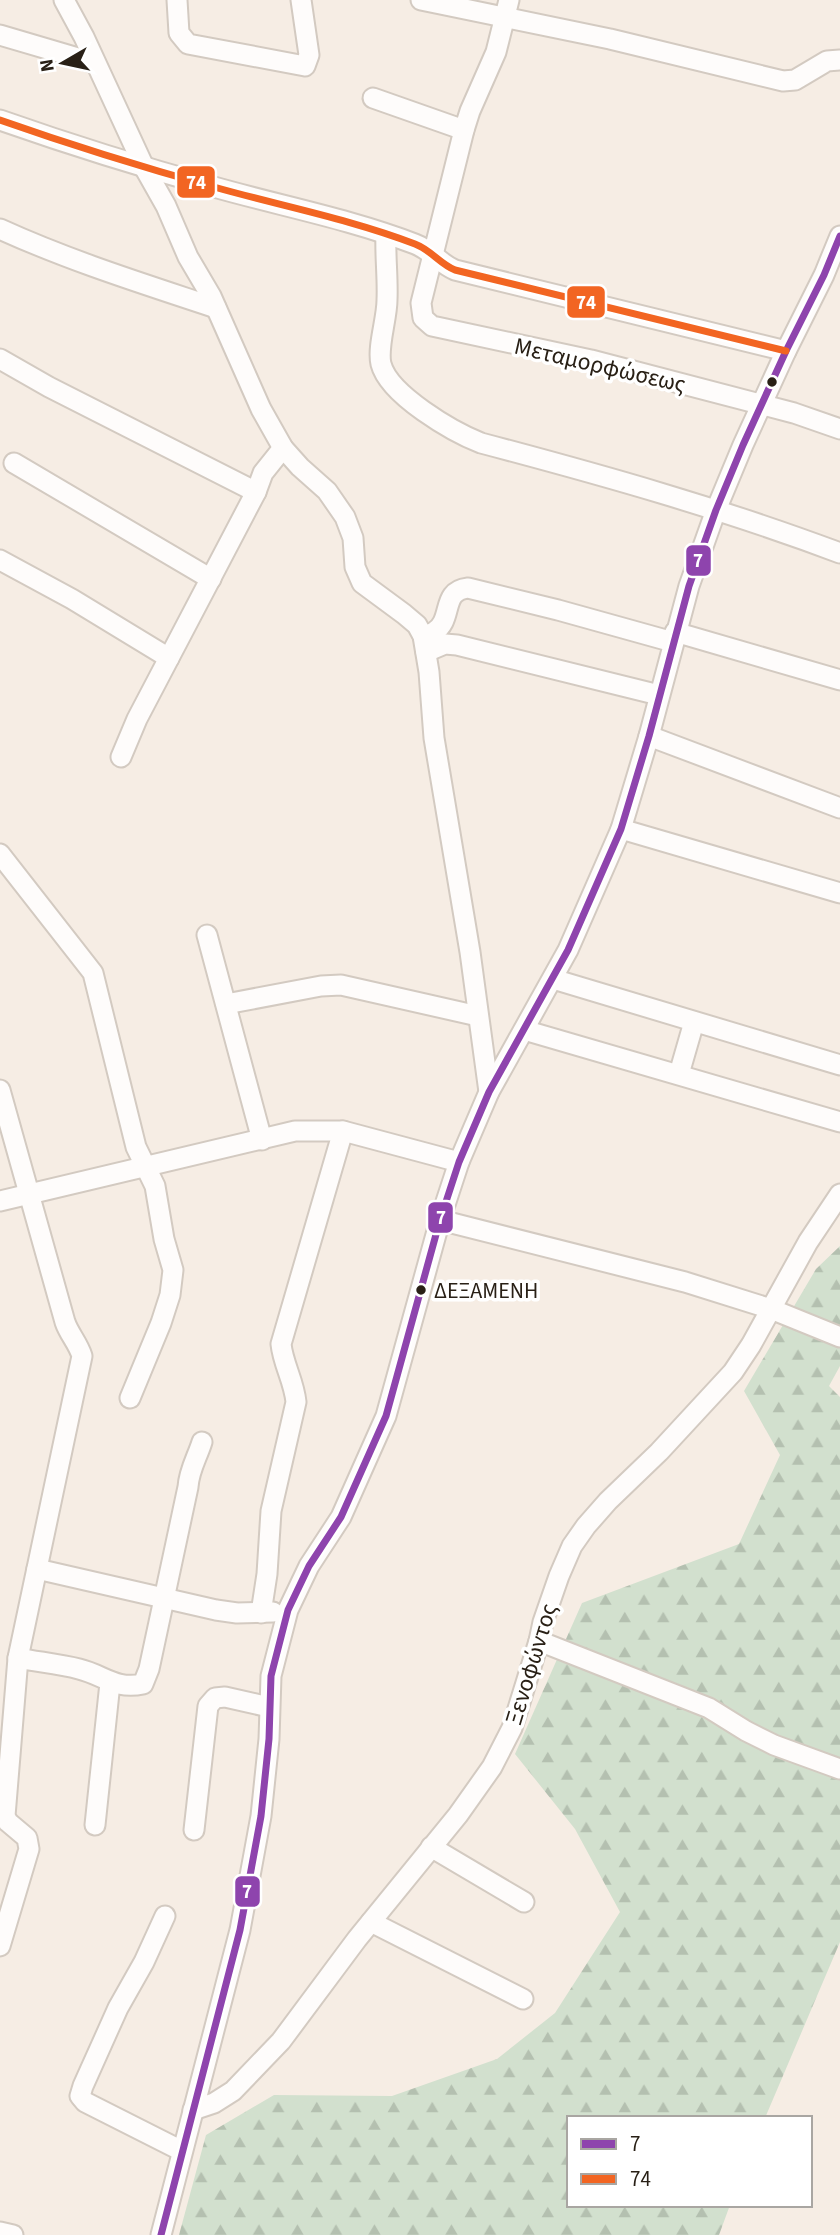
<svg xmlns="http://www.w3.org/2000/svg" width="840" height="2235" font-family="'Source Sans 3',sans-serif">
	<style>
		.forest { fill: url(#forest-firs) }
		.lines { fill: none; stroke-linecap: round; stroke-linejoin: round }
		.minor-casing { stroke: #d3cac1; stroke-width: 23 }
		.minor { stroke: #fefcfb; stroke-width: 19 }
		.bus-1-casing { stroke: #fff; stroke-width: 12 }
		.bus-2-casing { stroke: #fff; stroke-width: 12 }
		.bus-1 { stroke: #8e44ad; stroke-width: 7 }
		.bus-2 { stroke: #f26522; stroke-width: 7 }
		.bus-dot { fill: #292016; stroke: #fff; stroke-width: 2.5 }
		.labels { text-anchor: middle; stroke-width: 7; stroke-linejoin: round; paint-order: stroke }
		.bus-label { font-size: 22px; fill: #292016; stroke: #fff; text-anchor: start }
		.street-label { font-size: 24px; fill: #292016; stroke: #fff }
		.line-badge { stroke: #fff; stroke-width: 2.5 }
		.badge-label { font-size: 19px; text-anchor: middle; font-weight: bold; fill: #fff }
	</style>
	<defs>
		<pattern id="forest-firs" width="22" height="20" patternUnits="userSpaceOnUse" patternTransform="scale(1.75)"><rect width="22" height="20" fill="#d2e0ce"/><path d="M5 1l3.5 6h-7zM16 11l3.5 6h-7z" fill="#b4c0b0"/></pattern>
	</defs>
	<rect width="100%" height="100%" fill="#f6ede4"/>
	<path class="forest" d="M 840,1246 L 840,1366 L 829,1386 L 840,1397 L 840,1942 L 765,2118 L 569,2118 L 569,2205 L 730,2205 L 719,2235 L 179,2235 L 206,2135 L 274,2095 L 392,2096 L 497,2059 L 555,2013 L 620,1912 L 575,1829 L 515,1754 L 582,1603 L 739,1544 L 780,1455 L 744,1391 L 816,1269 Z"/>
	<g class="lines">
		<g class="minor-casing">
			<g id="minor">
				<path d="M 64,0 L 84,37 L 144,167 L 166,206 L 188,257 L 211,296 L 261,409 L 283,448 L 300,467 L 327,491 L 345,517 L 353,538 L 355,567 L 362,583 L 404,614 L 417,625 L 423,636 L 429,672 L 434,738 L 470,952 L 489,1092"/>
				<path d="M 177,0 L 179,33 L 188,44 L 305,66 L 309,55 L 301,0"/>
				<path d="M 421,0 L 610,39 L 783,81 L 795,80 L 827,61 L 840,60"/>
				<path d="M 509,0 L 496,52 L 470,111 L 464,130 L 421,303 L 423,318 L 432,326 L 591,360 L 794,413 L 840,429"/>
				<path d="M 0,35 L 95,63"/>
				<path d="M 373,98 L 464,130"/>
				<path d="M 0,120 C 71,145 142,167 214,187 C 281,206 350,219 415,244 C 431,250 440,264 455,270 L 786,351"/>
				<path d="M 0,229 C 70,261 144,284 216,308"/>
				<path d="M 386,235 C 385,256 388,278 387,300 C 387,319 377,347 381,364 C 389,395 453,432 481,443 C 602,475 723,509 840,553"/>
				<path d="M 0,359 L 49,387 L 256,492"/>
				<path d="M 14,463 L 211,579"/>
				<path d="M 0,560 L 72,599 L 169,658"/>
				<path d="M 675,632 L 840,680"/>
				<path d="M 423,636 C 427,635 431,634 434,632 C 454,620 440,591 468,588 L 558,610 L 673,642"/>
				<path d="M 426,652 L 445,644 L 457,645 L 659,695"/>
				<path d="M 649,736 L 840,808"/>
				<path d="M 121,757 L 137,719 L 256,492 L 263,473 L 283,448"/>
				<path d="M 621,829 L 840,893"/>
				<path d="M 0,854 L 93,973 L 136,1147 L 155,1186 L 164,1239 L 173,1270 L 170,1295 L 161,1323 L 130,1398"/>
				<path d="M 207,935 L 262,1140"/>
				<path d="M 553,979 L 840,1065"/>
				<path d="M 226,1004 L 321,986 L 341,985 L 478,1016"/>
				<path d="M 524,1030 L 840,1122"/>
				<path d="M 679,1074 L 694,1022"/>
				<path d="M 0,1090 L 65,1322 C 69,1334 78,1343 82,1356 L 18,1658 L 5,1816 L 8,1822 L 27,1838 L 29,1849 L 0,1946"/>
				<path d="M 0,1201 L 295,1131 L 343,1131 L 459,1162"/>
				<path d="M 440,1220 L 685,1282 L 771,1309 L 840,1337"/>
				<path d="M 37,1569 L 216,1610 L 237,1613 L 273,1612"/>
				<path d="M 261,1613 L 267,1574 L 271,1511 L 296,1402 C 294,1381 283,1364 281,1344 L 343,1131"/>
				<path d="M 539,1641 L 709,1708 L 746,1731 L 774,1745 L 840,1769"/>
				<path d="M 18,1658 C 38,1662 59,1664 79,1669 C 104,1675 115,1690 143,1684 L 149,1669 L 188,1487 C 189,1470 197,1458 202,1442"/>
				<path d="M 95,1825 L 110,1683"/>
				<path d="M 194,1830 L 208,1706 L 215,1698 L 225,1697 L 269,1707"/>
				<path d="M 431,1847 L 524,1902"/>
				<path d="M 165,1916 L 144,1962 L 118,2008 L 83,2086 L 80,2096 L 85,2102 L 182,2151"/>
				<path d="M 371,1922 L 523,1999"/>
				<path d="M 193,2110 L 214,2103 L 233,2091 L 281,2041 L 357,1939 L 458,1815 L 492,1767 L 512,1728 L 539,1641 L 543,1622 L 559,1576 L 572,1546 L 586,1526 L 608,1501 L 659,1452 L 733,1372 L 751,1345 L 808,1242 L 840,1194"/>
				<path d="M 0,2232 L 13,2235"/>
				<path d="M 161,2235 L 240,1930 L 261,1816 L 269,1739 L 271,1676 L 288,1610 L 309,1566 L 341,1517 L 386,1416 L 440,1220 L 459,1162 L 489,1092 L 568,950 L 621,829 L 649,736 L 689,586 L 716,510 L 743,445 L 786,351 L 824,275 L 840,236"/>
			</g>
		</g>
		<use href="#minor" class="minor"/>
		<g class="bus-1-casing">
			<path id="bus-1" d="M 161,2235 L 240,1930 L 261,1816 L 269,1739 L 271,1676 L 288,1610 L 309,1566 L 341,1517 L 386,1416 L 440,1220 L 459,1162 L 489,1092 L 568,950 L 621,829 L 649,736 L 689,586 L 716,510 L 743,445 L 786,351 L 824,275 L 840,236"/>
		</g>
		<g class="bus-2-casing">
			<path id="bus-2" d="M 0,120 C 71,145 142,167 214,187 C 281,206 350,219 415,244 C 431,250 440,264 455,270 L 786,351"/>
		</g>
		<use href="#bus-1" class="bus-1"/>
		<use href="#bus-2" class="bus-2"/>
	</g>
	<g class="bus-dot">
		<circle cx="772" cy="382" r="6"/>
		<circle cx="421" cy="1290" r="6"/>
	</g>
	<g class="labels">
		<g class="bus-label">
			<text x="434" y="1298">ΔΕΞΑΜΕΝΗ</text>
		</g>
		<g class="street-label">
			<text transform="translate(600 365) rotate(13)" y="8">Μεταμορφώσεως</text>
			<text transform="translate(531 1664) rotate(-73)" y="8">Ξενοφώντος</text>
		</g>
	</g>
	<g class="line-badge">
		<rect x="176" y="165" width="40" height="34" rx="7" fill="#f26522"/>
		<rect x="566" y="285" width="40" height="34" rx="7" fill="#f26522"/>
		<rect x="685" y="544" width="27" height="33" rx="7" fill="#8e44ad"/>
		<rect x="427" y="1201" width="27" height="33" rx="7" fill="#8e44ad"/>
		<rect x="234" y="1875" width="27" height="33" rx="7" fill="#8e44ad"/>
	</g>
	<g class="badge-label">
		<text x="196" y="189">74</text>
		<text x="586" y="309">74</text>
		<text x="698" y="567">7</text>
		<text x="441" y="1224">7</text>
		<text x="247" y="1898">7</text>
	</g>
	<rect x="567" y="2116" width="245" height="91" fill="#ffffff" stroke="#a9a6a2" stroke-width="2"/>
	<rect x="581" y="2139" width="35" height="10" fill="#8e44ad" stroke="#a9a6a2" stroke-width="2"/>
	<text x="630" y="2151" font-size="21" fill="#292016">7</text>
	<rect x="581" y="2174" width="35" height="10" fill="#f26522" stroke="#a9a6a2" stroke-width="2"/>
	<text x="630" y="2186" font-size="21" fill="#292016">74</text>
	<g transform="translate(63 63) rotate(261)" stroke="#ffffff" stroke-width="5" paint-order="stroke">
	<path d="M0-5L12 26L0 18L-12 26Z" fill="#292016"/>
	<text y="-10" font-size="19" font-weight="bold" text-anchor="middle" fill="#292016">N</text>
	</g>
</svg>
